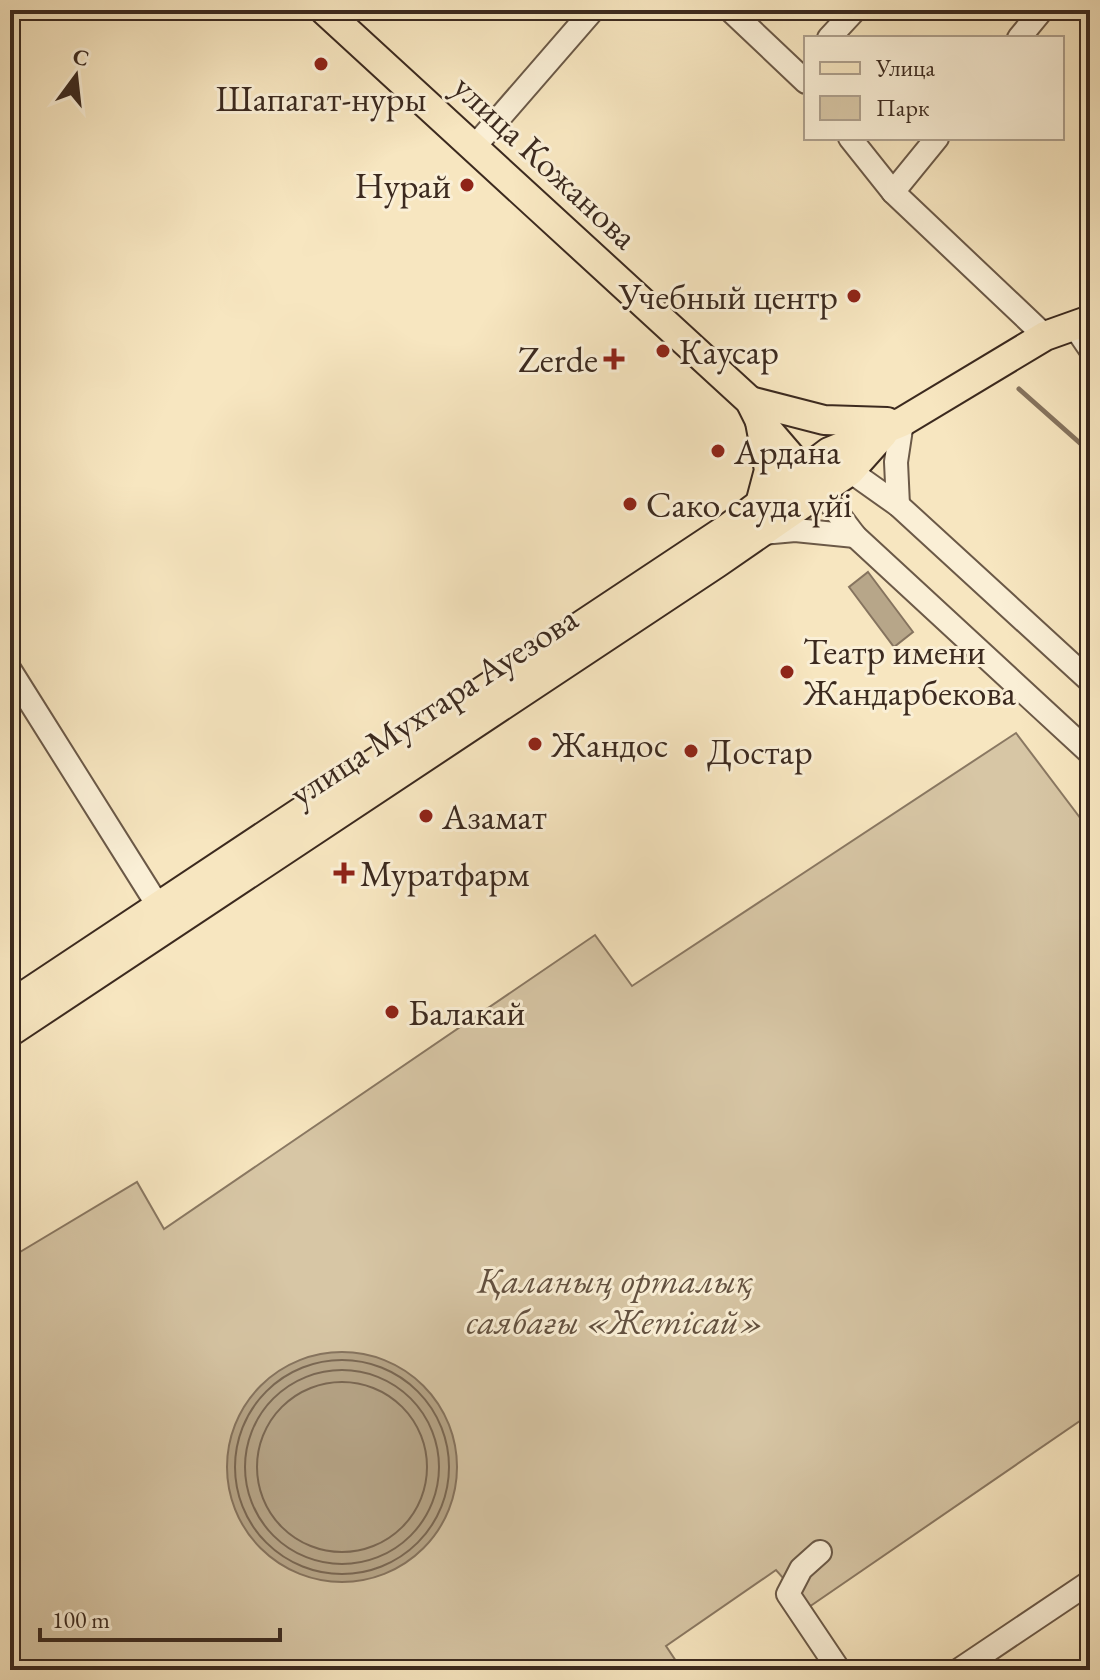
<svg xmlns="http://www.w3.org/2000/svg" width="1100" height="1680" font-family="'EB Garamond',serif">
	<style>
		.green { fill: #d7c6a5; stroke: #8a7862; stroke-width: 2 }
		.water { fill: #b7a689; stroke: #86745f; stroke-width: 2 }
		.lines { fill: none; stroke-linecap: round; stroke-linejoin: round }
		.shore { stroke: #7a6854; stroke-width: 2 }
		.stream { stroke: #86745f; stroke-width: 5 }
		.minor-casing { stroke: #6b5947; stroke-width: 26 }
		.major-casing { stroke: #3c2a1f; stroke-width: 32 }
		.minor { stroke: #faefd6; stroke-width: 22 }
		.major { stroke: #f7e6c0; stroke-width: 28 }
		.poi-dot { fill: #8f2418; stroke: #faefd6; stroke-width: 3 }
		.labels { text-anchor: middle; stroke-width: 6; stroke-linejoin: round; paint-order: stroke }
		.poi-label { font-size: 36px; fill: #3c2a1f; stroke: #faefd6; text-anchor: start }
		.street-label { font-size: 36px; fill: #3c2a1f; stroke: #faefd6 }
		.park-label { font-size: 36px; font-style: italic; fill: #635140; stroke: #faefd6 }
	</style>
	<rect width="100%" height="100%" fill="#f7e6c0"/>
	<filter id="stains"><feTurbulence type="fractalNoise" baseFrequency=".0025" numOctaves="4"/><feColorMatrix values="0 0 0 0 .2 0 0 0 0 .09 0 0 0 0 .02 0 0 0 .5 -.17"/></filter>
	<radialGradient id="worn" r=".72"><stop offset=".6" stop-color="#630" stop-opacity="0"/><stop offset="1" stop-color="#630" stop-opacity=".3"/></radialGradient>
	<path class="green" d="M 1016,733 L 1090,831 L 1090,1414 L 809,1607 L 776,1570 L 666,1646 L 682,1670 L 10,1670 L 10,1258 L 137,1182 L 164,1229 L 595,935 L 632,986 Z"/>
	<g class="water">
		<path d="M 868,572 L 913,632 L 894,647 L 849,587 Z"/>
		<circle cx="342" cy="1467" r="115"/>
	</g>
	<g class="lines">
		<g class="shore">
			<circle cx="342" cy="1467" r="107"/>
			<circle cx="342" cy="1467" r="97"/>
			<circle cx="342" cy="1467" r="85"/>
		</g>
		<path class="stream" d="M 1019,389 L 1090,452"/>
		<g class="minor-casing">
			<g id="minor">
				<path d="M 730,10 L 806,82"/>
				<path d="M 829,38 L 855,10"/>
				<path d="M 1019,38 L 1042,10"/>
				<path d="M 850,138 L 893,192 L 1045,336"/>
				<path d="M 475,146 L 593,10"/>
				<path d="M 893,192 L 937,138"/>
				<path d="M 1073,324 L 1090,349"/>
				<path d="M 850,471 L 898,505 L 1090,681"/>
				<path d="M 820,490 L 855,536 L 1090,753"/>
				<path d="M 898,505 L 896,462 L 902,422"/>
				<path d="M 762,533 L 795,530 L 855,536"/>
				<path d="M 10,670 L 157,904"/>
				<path d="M 820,1552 L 801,1569 L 788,1594 L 839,1670"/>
				<path d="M 959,1670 L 1090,1582"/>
			</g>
		</g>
		<g class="major-casing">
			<g id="major">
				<path d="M 324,10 L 750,401 L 760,421 L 814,484"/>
				<path d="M 750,401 L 824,420 L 887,422"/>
				<path d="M 760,504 L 769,470 L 760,422"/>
				<path d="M 10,1005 L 728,528 L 829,452 L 902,422 L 1045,336 L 1090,320"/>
				<path d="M 10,1032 L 717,563 L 850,471 L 883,434"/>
			</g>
		</g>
		<use href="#minor" class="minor"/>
		<use href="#major" class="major"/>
	</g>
	<g class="poi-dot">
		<circle cx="321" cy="64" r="8"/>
		<circle cx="467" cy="185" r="8"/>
		<circle cx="854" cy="296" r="8"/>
		<circle cx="663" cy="351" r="8"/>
		<path d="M610 347h8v8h8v8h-8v8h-8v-8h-8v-8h8z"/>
		<circle cx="718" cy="451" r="8"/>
		<circle cx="630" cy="504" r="8"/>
		<circle cx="787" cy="672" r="8"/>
		<circle cx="535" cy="744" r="8"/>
		<circle cx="691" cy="751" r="8"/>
		<circle cx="426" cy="816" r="8"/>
		<path d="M340 861h8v8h8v8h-8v8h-8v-8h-8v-8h8z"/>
		<circle cx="392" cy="1012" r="8"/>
	</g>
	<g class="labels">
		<g class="poi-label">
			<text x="321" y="111" text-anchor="middle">Шапагат-нуры</text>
			<text x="451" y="198" text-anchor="end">Нурай</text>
			<text x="838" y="309" text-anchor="end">Учебный центр</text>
			<text x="679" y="364">Каусар</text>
			<text x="598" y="372" text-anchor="end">Zerde</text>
			<text x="734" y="464">Ардана</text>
			<text x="646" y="517">Сако сауда үйі</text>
			<text x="803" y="664">Театр имени<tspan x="803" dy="41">Жандарбекова</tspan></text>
			<text x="551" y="757">Жандос</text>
			<text x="707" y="764">Достар</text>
			<text x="442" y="829">Азамат</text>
			<text x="360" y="886">Муратфарм</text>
			<text x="408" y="1025">Балакай</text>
		</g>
		<g class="street-label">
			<text transform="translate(546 161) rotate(43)" y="13">улица Кожанова</text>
			<text transform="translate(433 705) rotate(-33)" y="13">улица Мухтара Ауезова</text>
		</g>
		<g class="park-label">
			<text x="615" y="1293">Қаланың орталық<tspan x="615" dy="41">саябағы «Жетісай»</tspan></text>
		</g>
	</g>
	<rect width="1100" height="1680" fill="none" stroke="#f7e6c0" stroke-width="40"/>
	<rect x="12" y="12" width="1076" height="1656" fill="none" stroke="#3c2a1f" stroke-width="4"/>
	<rect x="20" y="20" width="1060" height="1640" fill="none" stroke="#3c2a1f" stroke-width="2"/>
	<rect x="804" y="36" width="260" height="104" fill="#faefd6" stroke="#aea08d" stroke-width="2"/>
	<rect x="820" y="62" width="40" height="12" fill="#f7e6c0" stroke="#aea08d" stroke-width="2"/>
	<text x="876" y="76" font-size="24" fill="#3c2a1f">Улица</text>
	<rect x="820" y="96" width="40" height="24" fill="#d7c6a5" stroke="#aea08d" stroke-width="2"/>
	<text x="876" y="116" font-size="24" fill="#3c2a1f">Парк</text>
	<g transform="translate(76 76) rotate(15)" stroke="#faefd6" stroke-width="6" paint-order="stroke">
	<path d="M0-6L14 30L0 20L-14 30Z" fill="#3c2a1f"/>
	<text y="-12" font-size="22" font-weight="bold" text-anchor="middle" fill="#3c2a1f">С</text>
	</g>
	<path d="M40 1628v12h240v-12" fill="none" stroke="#3c2a1f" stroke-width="4"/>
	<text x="52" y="1628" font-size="24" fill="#3c2a1f" stroke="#faefd6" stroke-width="6" paint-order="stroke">100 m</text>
	<rect width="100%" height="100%" filter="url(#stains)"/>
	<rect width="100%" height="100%" fill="url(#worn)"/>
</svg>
